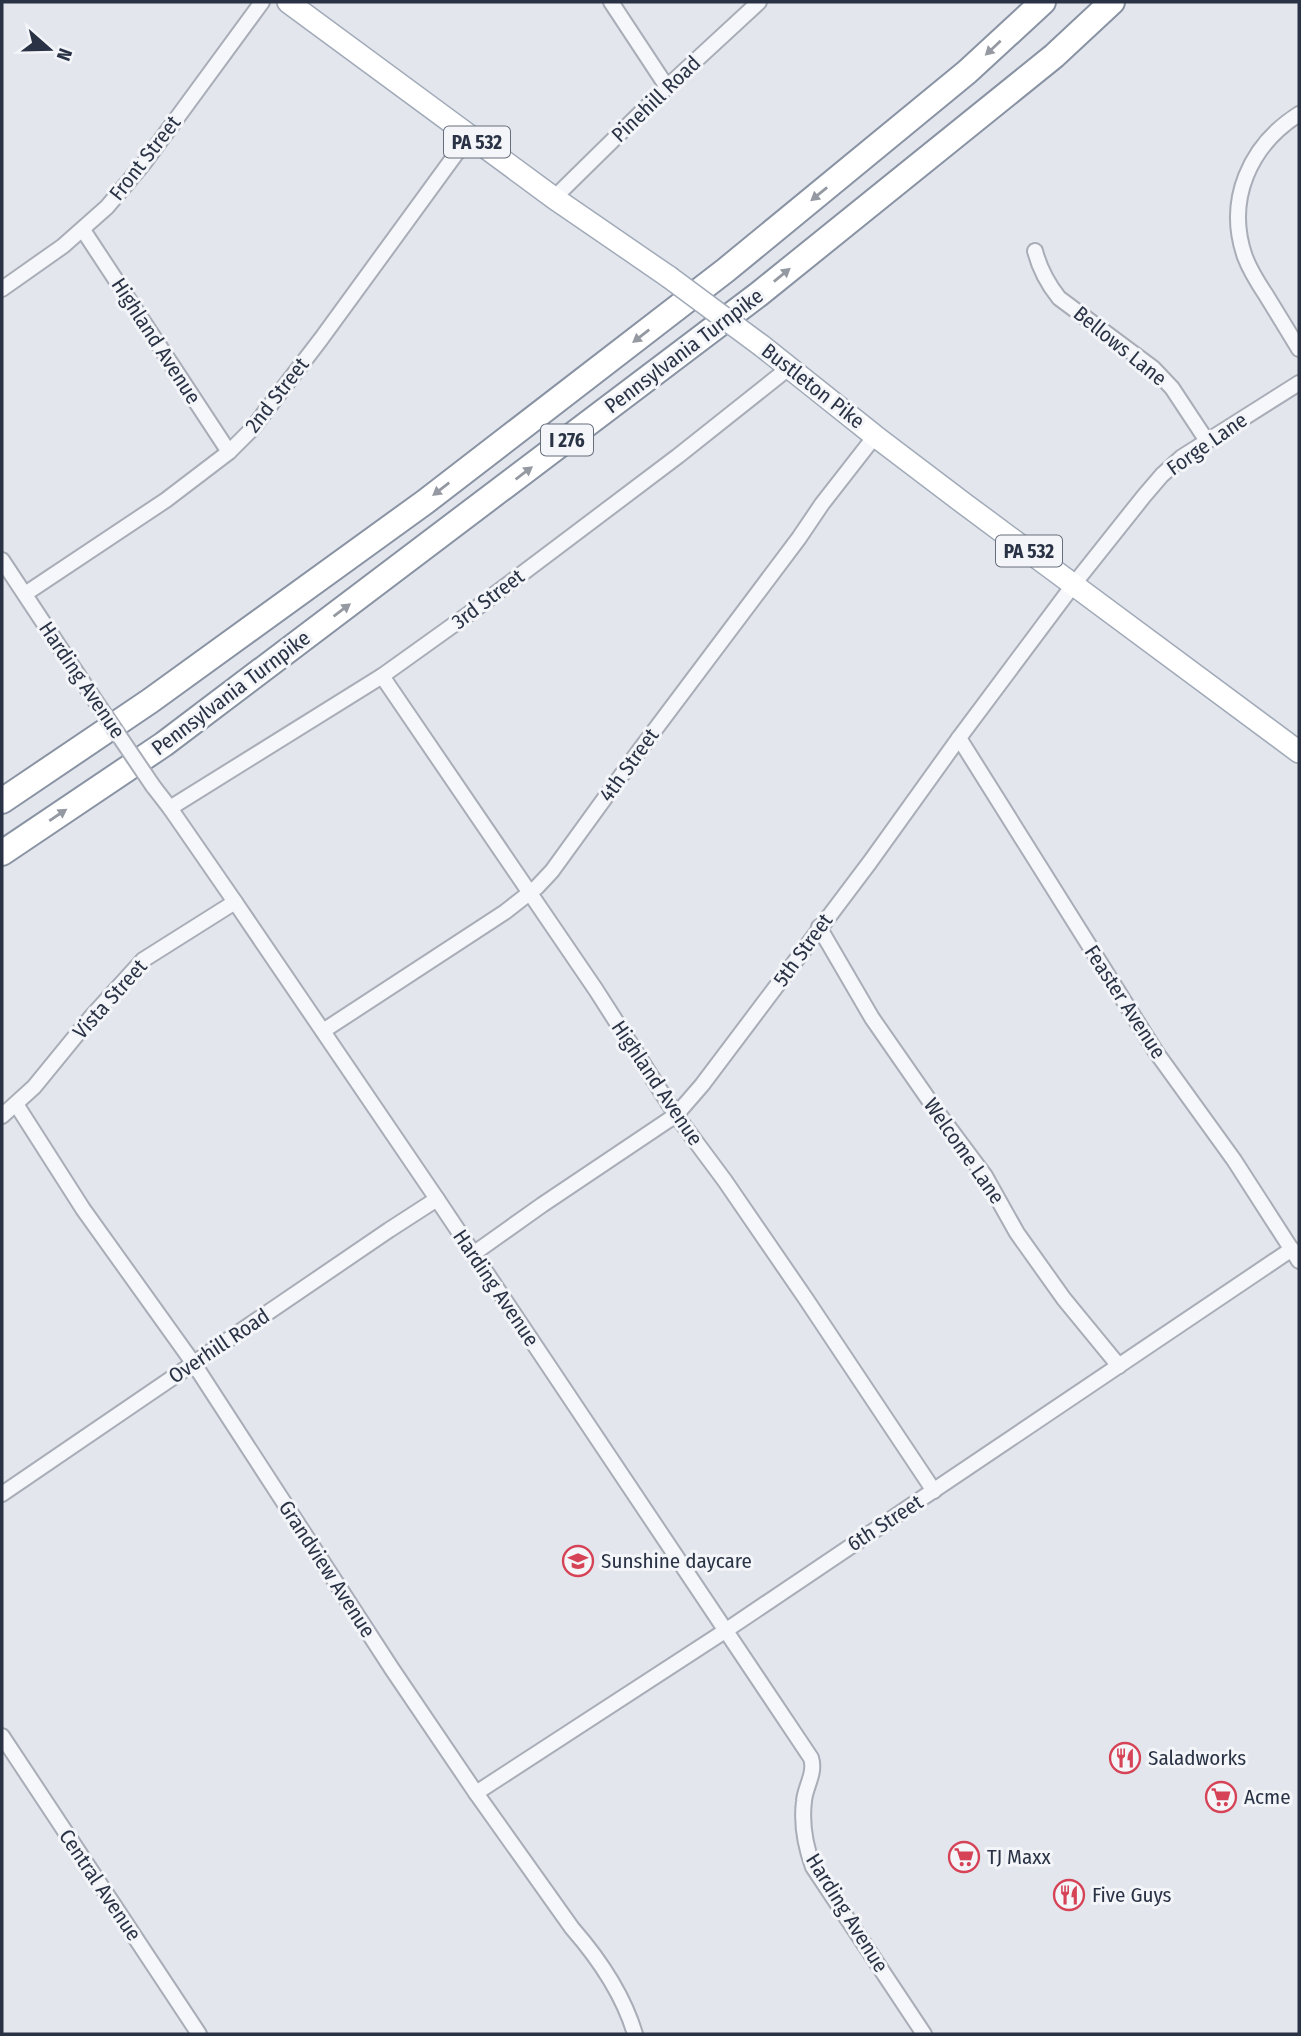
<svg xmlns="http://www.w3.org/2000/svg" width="1301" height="2036" font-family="'Fira Sans Condensed',sans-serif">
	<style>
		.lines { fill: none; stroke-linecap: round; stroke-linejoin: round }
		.minor-casing { stroke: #a8adb7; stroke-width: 18 }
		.primary-casing { stroke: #a1aab8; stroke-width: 24 }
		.motorway-casing { stroke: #8993a3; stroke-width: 28 }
		.minor { stroke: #f6f7fa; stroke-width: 14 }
		.primary { stroke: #fff; stroke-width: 21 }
		.motorway { stroke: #fff; stroke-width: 24 }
		.minor-bridge-casing { stroke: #a8adb7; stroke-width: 18; stroke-linecap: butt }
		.primary-bridge-casing { stroke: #a1aab8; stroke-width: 24; stroke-linecap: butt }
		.minor-bridge { stroke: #f6f7fa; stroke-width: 14 }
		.primary-bridge { stroke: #fff; stroke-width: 21 }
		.oneway { fill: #9499a2 }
		.labels { text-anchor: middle; stroke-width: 6; stroke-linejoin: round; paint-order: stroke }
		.shield { fill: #f3f5f9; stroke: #666d7b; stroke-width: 2 }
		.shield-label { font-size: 19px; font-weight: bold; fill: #2a3345 }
		.street-label { font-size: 21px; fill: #2a3345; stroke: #f3f5f9 }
		.poi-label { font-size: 21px; fill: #2a3345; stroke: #f3f5f9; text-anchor: start }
	</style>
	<rect width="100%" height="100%" fill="#e3e6ec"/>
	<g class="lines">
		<g class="minor-casing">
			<g id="minor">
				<path d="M 611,2 L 667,87"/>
				<path d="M 1299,114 C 1250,145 1225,200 1245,257 C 1250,270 1258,283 1266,295 C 1277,313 1288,331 1299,349"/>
				<path d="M 554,198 L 667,87 L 759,2"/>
				<path d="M 83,230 L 229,452"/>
				<path d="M 1035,251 C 1040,270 1047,283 1059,298 L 1153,368 L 1172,388 L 1207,441"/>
				<path d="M 2,289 L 63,246 L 107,207 L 144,163 L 262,2"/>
				<path d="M 2,560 L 82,681"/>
				<path d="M 25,594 L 166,500 L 229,452 L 252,429 L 321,339 L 469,136"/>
				<path d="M 382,676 L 596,990 L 676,1115 L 725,1181 L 806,1299 L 934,1491"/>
				<path d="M 959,738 L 1156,1052 L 1234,1160 L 1299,1261"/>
				<path d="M 153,786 L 170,808 L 235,902 L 437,1199 L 811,1758 C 816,1773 805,1787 804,1801 C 801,1825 805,1845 813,1867 L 924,2034"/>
				<path d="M 170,808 L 382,676 L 470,613 L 678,456 L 790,367"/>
				<path d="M 819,927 L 872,1018 L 938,1113 L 985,1176 L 1017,1233 L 1064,1299 L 1119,1366"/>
				<path d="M 323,1031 L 505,912 L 537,887 L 552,871 L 639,751 L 799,538 L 822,504 L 875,436"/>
				<path d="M 16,1104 L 83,1209 L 194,1364 L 392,1669 L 476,1793 L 572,1928 C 600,1960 623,1994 635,2034"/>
				<path d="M 2,1116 L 34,1087 L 92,1016 L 143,960 L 235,902"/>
				<path d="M 473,1254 L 542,1205 L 676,1115 L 702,1085 L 870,862 L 959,738 L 1074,584 L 1144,496 L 1162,475 L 1182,457 L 1299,383"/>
				<path d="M 2,1494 L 389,1230 L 437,1199"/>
				<path d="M 2,1736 L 199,2034"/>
				<path d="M 476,1793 L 725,1631 L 1292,1249"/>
			</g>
		</g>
		<g class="primary-casing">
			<g id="primary">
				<path d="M 288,2 L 554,198 L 669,277"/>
				<path d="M 762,346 L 875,436 L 966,505 L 1299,752"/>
			</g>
		</g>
		<g class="motorway-casing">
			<g id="motorway">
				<path d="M 2,801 L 150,701 L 425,502 L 726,270 L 967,72 L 1043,2"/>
				<path d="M 2,853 L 164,744 L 759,294 L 1054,56 L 1112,2"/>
			</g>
		</g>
		<use href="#minor" class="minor"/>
		<use href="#primary" class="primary"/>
		<use href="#motorway" class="motorway"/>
		<g class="minor-bridge-casing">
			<path id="minor-bridge" d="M 82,681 L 153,786"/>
		</g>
		<g class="primary-bridge-casing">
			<path id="primary-bridge" d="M 669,277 L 762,346"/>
		</g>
		<use href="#minor-bridge" class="minor-bridge"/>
		<use href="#primary-bridge" class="primary-bridge"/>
	</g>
	<defs><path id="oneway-solid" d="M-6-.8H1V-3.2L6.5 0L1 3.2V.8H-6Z" transform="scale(1.75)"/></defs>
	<g class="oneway">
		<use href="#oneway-solid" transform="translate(993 48) rotate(137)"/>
		<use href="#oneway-solid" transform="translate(819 194) rotate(141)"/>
		<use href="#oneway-solid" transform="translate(782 275) rotate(-39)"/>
		<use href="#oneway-solid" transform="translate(641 336) rotate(142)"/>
		<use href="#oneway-solid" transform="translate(524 473) rotate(-37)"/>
		<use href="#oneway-solid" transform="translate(441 489) rotate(142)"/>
		<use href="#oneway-solid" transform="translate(342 610) rotate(-37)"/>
		<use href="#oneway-solid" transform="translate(58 815) rotate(-34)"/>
	</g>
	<defs>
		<g id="school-ring" transform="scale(1.575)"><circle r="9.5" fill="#f3f5f9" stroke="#d64357" stroke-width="1.5"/><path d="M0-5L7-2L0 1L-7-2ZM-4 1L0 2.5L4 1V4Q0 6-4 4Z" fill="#d64357"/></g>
		<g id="restaurant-ring" transform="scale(1.575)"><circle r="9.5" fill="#f3f5f9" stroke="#d64357" stroke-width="1.5"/><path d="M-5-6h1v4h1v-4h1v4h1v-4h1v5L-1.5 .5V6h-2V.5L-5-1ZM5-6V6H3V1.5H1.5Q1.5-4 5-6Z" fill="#d64357"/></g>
		<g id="supermarket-ring" transform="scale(1.575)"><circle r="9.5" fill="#f3f5f9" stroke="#d64357" stroke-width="1.5"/><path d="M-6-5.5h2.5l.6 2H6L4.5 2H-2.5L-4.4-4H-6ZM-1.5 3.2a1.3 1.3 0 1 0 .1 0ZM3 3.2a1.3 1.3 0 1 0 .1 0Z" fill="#d64357"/></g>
	</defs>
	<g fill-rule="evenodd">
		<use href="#school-ring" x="578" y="1561"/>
		<use href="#restaurant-ring" x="1125" y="1758"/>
		<use href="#supermarket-ring" x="1221" y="1797"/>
		<use href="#supermarket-ring" x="964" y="1857"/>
		<use href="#restaurant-ring" x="1069" y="1895"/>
	</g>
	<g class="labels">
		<g class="shield">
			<rect x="444" y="126.5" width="66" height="31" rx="5"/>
			<rect x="541" y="424.5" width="52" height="31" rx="5"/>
			<rect x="996" y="535.5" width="66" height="31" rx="5"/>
		</g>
		<g class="shield-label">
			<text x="477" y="149">PA 532</text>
			<text x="567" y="447">I 276</text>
			<text x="1029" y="558">PA 532</text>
		</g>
		<g class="street-label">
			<text transform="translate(656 99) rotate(-44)" y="7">Pinehill Road</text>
			<text transform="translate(145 158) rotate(-52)" y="7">Front Street</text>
			<text transform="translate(156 341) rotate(57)" y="7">Highland Avenue</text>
			<text transform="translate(1120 346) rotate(39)" y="7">Bellows Lane</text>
			<text transform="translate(684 351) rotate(-37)" y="7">Pennsylvania Turnpike</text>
			<text transform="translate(813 386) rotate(38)" y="7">Bustleton Pike</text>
			<text transform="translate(277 395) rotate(-52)" y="7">2nd Street</text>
			<text transform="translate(1207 444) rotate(-35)" y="7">Forge Lane</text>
			<text transform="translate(488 599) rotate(-37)" y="7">3rd Street</text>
			<text transform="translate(82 680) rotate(56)" y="7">Harding Avenue</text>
			<text transform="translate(231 693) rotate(-37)" y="7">Pennsylvania Turnpike</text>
			<text transform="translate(629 765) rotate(-54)" y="7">4th Street</text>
			<text transform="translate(803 950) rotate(-54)" y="7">5th Street</text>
			<text transform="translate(110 999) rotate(-48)" y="7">Vista Street</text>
			<text transform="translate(1125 1002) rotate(57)" y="7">Feaster Avenue</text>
			<text transform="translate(657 1083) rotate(56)" y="7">Highland Avenue</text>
			<text transform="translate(964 1151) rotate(55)" y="7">Welcome Lane</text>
			<text transform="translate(496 1288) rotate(56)" y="7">Harding Avenue</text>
			<text transform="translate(219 1346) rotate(-34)" y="7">Overhill Road</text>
			<text transform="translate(885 1523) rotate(-33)" y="7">6th Street</text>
			<text transform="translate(327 1569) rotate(57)" y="7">Grandview Avenue</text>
			<text transform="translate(100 1885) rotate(56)" y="7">Central Avenue</text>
			<text transform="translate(847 1913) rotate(58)" y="7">Harding Avenue</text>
		</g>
		<g class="poi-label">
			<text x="601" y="1568">Sunshine daycare</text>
			<text x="1148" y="1765">Saladworks</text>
			<text x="1244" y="1804">Acme</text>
			<text x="987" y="1864">TJ Maxx</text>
			<text x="1092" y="1902">Five Guys</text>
		</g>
	</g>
	<rect width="1301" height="2036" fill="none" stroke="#2a3345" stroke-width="7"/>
	<g transform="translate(49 49) rotate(110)" stroke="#f3f5f9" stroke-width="5" paint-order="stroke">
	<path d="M0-5L12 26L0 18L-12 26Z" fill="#2a3345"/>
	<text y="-10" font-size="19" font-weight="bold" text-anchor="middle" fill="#2a3345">N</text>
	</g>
</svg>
